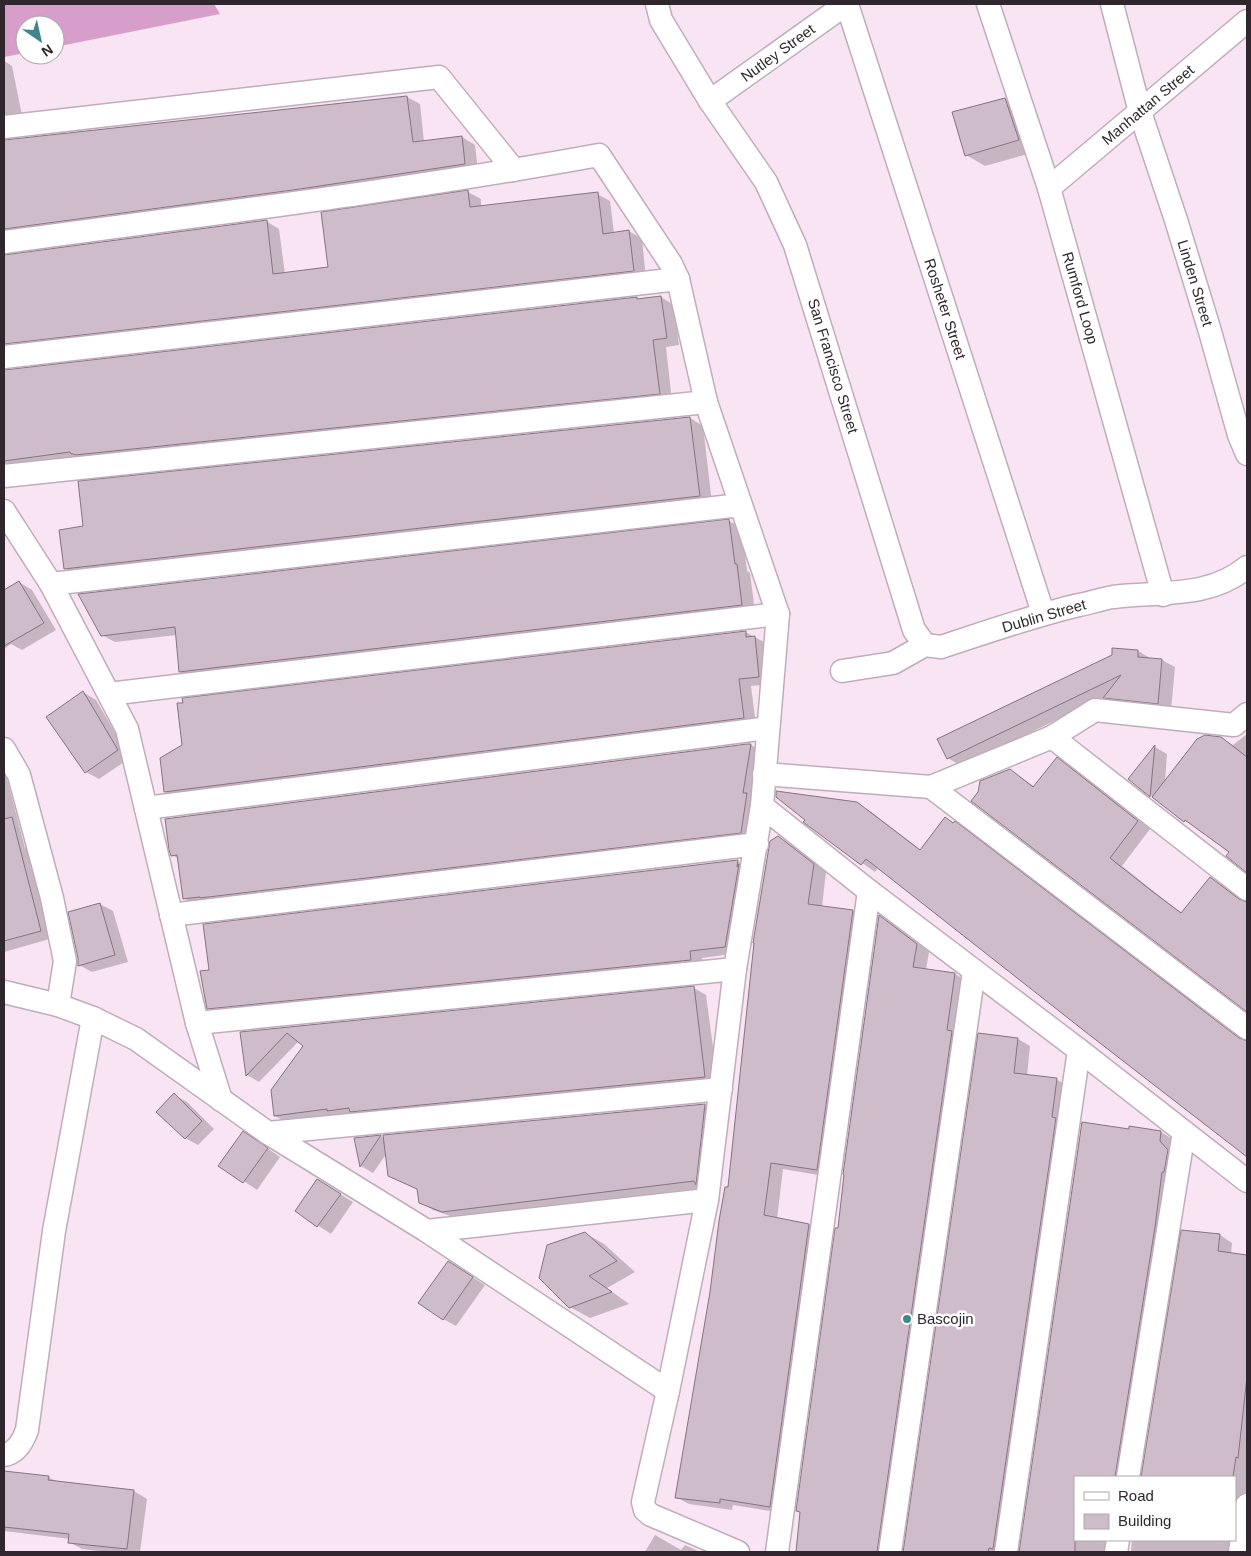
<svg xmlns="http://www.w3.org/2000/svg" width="1251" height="1556" font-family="Helvetica,sans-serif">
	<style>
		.forest { fill: #d89eca }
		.shadow { fill: #0003 }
		.building { fill: #cfbcca; stroke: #857381 }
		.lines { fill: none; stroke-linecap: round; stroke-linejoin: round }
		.street-casing { stroke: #c0adbb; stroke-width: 25 }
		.street { stroke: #fff; stroke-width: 22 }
		.poi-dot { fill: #3f878c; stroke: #fff; stroke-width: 2 }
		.labels { text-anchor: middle; stroke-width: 5; stroke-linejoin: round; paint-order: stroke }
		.street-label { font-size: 15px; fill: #2f272d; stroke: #fff }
		.poi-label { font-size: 15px; fill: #2f272d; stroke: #fff; text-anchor: start }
	</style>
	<rect width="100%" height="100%" fill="#f8e4f3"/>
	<path class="forest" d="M 4,4 L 214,4 L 220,14 L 55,47 L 55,25 L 25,25 L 25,53 L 4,57 Z"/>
	<g class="shadow">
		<path d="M 4,61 L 12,66 L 23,120 L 4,136 Z"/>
		<path d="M 407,97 L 420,104 L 424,142 L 462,137 L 475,145 L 478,171 L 4,250 L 4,138 L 5,141 Z"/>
		<path d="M 1005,99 L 1024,110 L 1038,151 L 985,166 L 966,155 Z"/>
		<path d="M 468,192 L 481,199 L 481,207 L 597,194 L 610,201 L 614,233 L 629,231 L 642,239 L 646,278 L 4,364 L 4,252 L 5,256 L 266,221 L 279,229 L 285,274 L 329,268 Z"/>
		<path d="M 661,297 L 674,305 L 679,345 L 666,347 L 672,401 L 4,474 L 4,367 L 6,371 L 637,298 L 640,300 Z"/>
		<path d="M 690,418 L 703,426 L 712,503 L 78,576 L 65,568 Z"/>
		<path d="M 729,521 L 742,528 L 747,571 L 750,573 L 755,612 L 193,679 L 180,672 L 177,635 L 115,642 L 102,635 Z"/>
		<path d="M 19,582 L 32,590 L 56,630 L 22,650 L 11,644 L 4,649 L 4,591 Z"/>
		<path d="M 745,632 L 768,644 L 772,684 L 751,686 L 756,725 L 178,799 L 165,792 Z"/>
		<path d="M 1113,649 L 1138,651 L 1152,659 L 1162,660 L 1175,667 L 1171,710 L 1118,704 L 1104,697 L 961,766 L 948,758 L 1113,656 Z"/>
		<path d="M 83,692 L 96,700 L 130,758 L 99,779 L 86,772 Z"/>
		<path d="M 1247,734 L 1247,871 L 1228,856 L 1229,853 L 1228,850 L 1198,828 L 1185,821 L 1129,779 L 1155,747 L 1167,754 L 1165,783 L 1221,738 L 1233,745 Z"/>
		<path d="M 751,745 L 764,753 L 754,840 L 197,906 L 184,898 L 179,859 L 172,855 L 166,820 Z"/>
		<path d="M 1057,759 L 1070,766 L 1150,829 L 1122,866 L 1166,901 L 1182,913 L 1210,878 L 1223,886 L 1245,903 L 1247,903 L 1247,1010 L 973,801 L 1010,770 L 1035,787 Z"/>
		<path d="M 4,774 L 6,775 L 25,848 L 31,852 L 53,938 L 4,952 Z"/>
		<path d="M 856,803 L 870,811 L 921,850 L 946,819 L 968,830 L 1245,1042 L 1247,1042 L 1247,1155 L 1087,1032 L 878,867 L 875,872 L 818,832 Z"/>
		<path d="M 778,837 L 791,845 L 826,872 L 822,907 L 853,911 L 866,918 L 830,1177 L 783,1169 L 777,1219 L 809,1225 L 822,1232 L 783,1513 L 733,1505 L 732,1510 L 689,1504 L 676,1497 L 729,1189 Z"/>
		<path d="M 737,861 L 750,868 L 738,953 L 702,958 L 703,967 L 221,1015 L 208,1008 Z"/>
		<path d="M 100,904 L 113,911 L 128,962 L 92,972 L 79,965 Z"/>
		<path d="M 880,917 L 892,924 L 929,952 L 926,970 L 955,974 L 967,981 L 890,1552 L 797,1552 Z"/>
		<path d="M 694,988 L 706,995 L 718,1084 L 288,1123 L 275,1116 L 305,1045 L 299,1041 L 259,1082 L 247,1075 L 242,1033 Z"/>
		<path d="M 979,1035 L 1018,1039 L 1030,1046 L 1027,1076 L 1056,1079 L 1069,1087 L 1006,1552 L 904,1552 Z"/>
		<path d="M 174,1095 L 187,1102 L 214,1129 L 198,1145 L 185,1138 Z"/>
		<path d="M 705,1105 L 718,1112 L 704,1188 L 456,1218 L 433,1210 L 420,1202 L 418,1190 L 390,1175 L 387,1153 L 373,1173 L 361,1166 L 356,1139 L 381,1136 L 385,1139 L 385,1136 Z"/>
		<path d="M 1083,1123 L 1130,1130 L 1161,1132 L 1174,1140 L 1128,1477 L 1075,1477 L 1075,1540 L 1120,1540 L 1117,1552 L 1020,1552 Z"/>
		<path d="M 256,1140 L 280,1157 L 257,1190 L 220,1165 Z"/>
		<path d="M 330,1188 L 353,1202 L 331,1234 L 296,1211 Z"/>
		<path d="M 1182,1231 L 1220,1235 L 1232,1243 L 1231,1254 L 1247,1256 L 1247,1509 L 1240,1552 L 1131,1552 L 1132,1540 L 1235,1540 L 1235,1477 L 1143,1477 Z"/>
		<path d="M 585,1233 L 604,1244 L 635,1272 L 607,1288 L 629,1304 L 590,1318 L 570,1307 Z"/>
		<path d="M 461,1270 L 485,1285 L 456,1326 L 443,1319 Z"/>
		<path d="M 4,1472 L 48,1477 L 58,1482 L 134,1491 L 147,1499 L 140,1552 L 107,1552 L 82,1549 L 69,1542 L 70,1539 L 4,1531 Z"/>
		<path d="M 655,1535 L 681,1550 L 685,1545 L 700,1552 L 645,1552 Z"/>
	</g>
	<g class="building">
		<path d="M 407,96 L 413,142 L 462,136 L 465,164 L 300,189 L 4,229 L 4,140 Z"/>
		<path d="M 1005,98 L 1019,140 L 965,156 L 952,112 Z"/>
		<path d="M 468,190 L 470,207 L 598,192 L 603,234 L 629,230 L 634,271 L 4,344 L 4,255 L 267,220 L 273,274 L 328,267 L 321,212 Z"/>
		<path d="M 661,296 L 667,338 L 653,340 L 660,394 L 75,455 L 74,454 L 71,454 L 70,452 L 4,461 L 4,370 L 637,297 L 637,299 Z"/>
		<path d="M 690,417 L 700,496 L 64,569 L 59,530 L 83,526 L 78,481 Z"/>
		<path d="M 729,519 L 735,564 L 737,564 L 742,605 L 179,672 L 175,627 L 101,636 L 78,594 Z"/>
		<path d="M 19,581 L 44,623 L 4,646 L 4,590 Z"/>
		<path d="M 746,631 L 746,637 L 755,636 L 759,677 L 739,679 L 744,718 L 164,792 L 160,758 L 182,745 L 177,703 L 183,703 L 182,698 Z"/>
		<path d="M 1112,648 L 1138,650 L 1138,657 L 1162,659 L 1158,704 L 1103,698 L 1121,675 L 947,759 L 937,739 L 1112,655 Z"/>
		<path d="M 83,691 L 118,750 L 85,773 L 46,717 Z"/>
		<path d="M 1205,735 L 1221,737 L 1247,757 L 1247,873 L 1226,856 L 1229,852 L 1185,820 L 1184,822 L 1152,797 L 1197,739 Z"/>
		<path d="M 747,744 L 751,744 L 743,793 L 747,793 L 741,833 L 200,898 L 200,897 L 183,899 L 177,855 L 171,856 L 169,850 L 165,819 Z"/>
		<path d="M 1155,745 L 1150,797 L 1128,779 Z"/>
		<path d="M 1057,757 L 1138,821 L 1110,858 L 1153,892 L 1181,913 L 1210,877 L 1239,899 L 1247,902 L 1247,1012 L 971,801 L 978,792 L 980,781 L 1010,769 L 1033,787 Z"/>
		<path d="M 776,791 L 857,802 L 920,850 L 945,817 L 953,823 L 955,821 L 1239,1038 L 1247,1041 L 1247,1157 L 1087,1033 L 866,859 L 861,865 L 818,833 L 803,822 L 805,820 L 776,797 Z"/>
		<path d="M 12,817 L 41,931 L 4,941 L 4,819 Z"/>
		<path d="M 778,836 L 814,864 L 808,904 L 853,910 L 817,1170 L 771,1163 L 764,1215 L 809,1224 L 770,1507 L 720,1499 L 720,1503 L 675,1498 L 710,1292 L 719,1221 L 725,1187 L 728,1187 L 754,943 L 753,943 L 770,841 Z"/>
		<path d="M 738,860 L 737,867 L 739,864 L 725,947 L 690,951 L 691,960 L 207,1009 L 200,971 L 209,970 L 203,924 Z"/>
		<path d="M 100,903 L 115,955 L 78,966 L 78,958 L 68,912 Z"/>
		<path d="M 879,915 L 917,944 L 913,967 L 955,973 L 947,1030 L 952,1031 L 877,1552 L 796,1552 L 800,1512 L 796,1511 L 835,1228 L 838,1228 L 844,1175 L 843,1174 Z"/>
		<path d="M 694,986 L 705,1077 L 350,1112 L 349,1108 L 327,1111 L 327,1109 L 274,1116 L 271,1090 L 303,1046 L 287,1033 L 246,1076 L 240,1032 Z"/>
		<path d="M 978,1033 L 1018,1038 L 1014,1073 L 1057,1078 L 1052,1117 L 1056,1118 L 993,1549 L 989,1548 L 988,1552 L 903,1552 Z"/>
		<path d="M 174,1093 L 202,1121 L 185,1139 L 156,1112 Z"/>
		<path d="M 705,1104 L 696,1185 L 694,1181 L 442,1212 L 419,1203 L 417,1189 L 388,1176 L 383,1135 Z"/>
		<path d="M 1082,1122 L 1129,1129 L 1129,1126 L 1161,1131 L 1160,1141 L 1168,1150 L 1164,1172 L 1162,1172 L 1155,1227 L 1115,1477 L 1075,1477 L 1075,1552 L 1019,1552 Z"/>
		<path d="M 243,1131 L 268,1148 L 243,1183 L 218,1166 Z"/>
		<path d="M 381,1135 L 360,1167 L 354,1138 Z"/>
		<path d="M 317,1179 L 341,1194 L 317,1227 L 295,1211 Z"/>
		<path d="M 1181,1230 L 1220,1234 L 1218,1251 L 1247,1255 L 1247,1377 L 1238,1458 L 1236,1457 L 1233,1477 L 1141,1477 Z"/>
		<path d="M 585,1232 L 617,1261 L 589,1276 L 612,1292 L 569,1308 L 539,1278 L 547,1245 Z"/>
		<path d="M 448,1261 L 473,1277 L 443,1320 L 418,1303 Z"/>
		<path d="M 4,1471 L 49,1476 L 48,1480 L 134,1490 L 127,1549 L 68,1543 L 69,1534 L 4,1527 Z"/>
	</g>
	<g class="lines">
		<g class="street-casing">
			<g id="street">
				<path d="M 657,4 L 661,20 L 710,101 L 766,182 L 795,245 L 914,630 L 925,645"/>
				<path d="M 847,4 L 1043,613"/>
				<path d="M 988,4 L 1049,188 L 1163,595"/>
				<path d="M 1112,4 L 1140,112 L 1176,220 L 1209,328 L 1239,435 L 1247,454"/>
				<path d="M 710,101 L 846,4"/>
				<path d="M 4,127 L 439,77 L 514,170"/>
				<path d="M 1049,188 L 1247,21"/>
				<path d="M 4,242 C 202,215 402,191 599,155 L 671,264 L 678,279 L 706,402 L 778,614 L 762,806 L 735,969 L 707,1200 L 668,1391 L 643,1502 L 645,1510 L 651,1515 L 738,1552"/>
				<path d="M 4,357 L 678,279"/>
				<path d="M 4,476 L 706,402"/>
				<path d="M 4,511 L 51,584 L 127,729 L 197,1023 L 221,1100"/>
				<path d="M 51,584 L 740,505"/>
				<path d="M 842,671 L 893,663 L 925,645 L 941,647 C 987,632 1032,616 1079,605 C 1090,603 1101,599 1113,597 C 1159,591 1209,599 1247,567"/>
				<path d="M 109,694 L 778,614"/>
				<path d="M 1052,737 L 1247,889"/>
				<path d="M 4,749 L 19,775 L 52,898 L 65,961 L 58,1005"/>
				<path d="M 764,774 L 931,787 L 1052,737 L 1095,710 L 1234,725 L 1247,714"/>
				<path d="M 931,787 L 1247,1028"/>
				<path d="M 762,806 L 869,891 L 1079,1050 L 1247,1181"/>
				<path d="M 146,808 L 768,728"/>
				<path d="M 171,915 L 757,844"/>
				<path d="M 4,992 L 58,1005 L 93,1018 L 136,1039 L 268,1133 L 427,1231 L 668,1391"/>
				<path d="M 197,1023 L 735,969"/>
				<path d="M 268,1133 L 721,1089"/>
				<path d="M 427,1231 L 707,1200"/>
				<path d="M 4,1455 C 17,1453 23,1441 27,1430 L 54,1231 L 93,1018"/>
				<path d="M 1128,1477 L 1184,1132"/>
				<path d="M 777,1552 L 869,891"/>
				<path d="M 890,1552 L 974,971"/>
				<path d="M 1006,1552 L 1079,1050"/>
				<path d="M 1116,1552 L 1118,1540"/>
				<path d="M 1240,1552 L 1247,1505"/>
			</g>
		</g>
		<use href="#street" class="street"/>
	</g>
	<circle class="poi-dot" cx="907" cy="1319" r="5"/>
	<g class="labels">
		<g class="street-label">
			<text transform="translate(778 53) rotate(-36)" y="5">Nutley Street</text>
			<text transform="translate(1148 105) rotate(-40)" y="5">Manhattan Street</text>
			<text transform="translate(1195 283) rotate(73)" y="5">Linden Street</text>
			<text transform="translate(1080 298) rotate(74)" y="5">Rumford Loop</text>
			<text transform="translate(945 309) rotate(72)" y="5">Rosheter Street</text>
			<text transform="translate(833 366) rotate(73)" y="5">San Francisco Street</text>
			<text transform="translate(1044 616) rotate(-16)" y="5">Dublin Street</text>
		</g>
		<g class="poi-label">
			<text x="917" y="1324">Bascojin</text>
		</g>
	</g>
	<rect width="1251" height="1556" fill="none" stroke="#2f272d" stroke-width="10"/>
	<rect x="1074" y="1476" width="162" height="65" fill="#ffffff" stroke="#aca9ab"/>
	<rect x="1084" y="1492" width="25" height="8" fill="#ffffff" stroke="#aca9ab"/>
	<text x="1118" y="1501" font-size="15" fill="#2f272d">Road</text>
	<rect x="1084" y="1514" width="25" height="15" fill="#cfbcca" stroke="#aca9ab"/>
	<text x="1118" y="1526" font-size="15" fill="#2f272d">Building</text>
	<g transform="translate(40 40) rotate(146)"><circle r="24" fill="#ffffff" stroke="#aca9ab"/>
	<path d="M0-4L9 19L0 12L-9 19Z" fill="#3f878c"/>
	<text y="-8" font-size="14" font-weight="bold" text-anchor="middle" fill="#2f272d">N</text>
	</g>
</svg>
